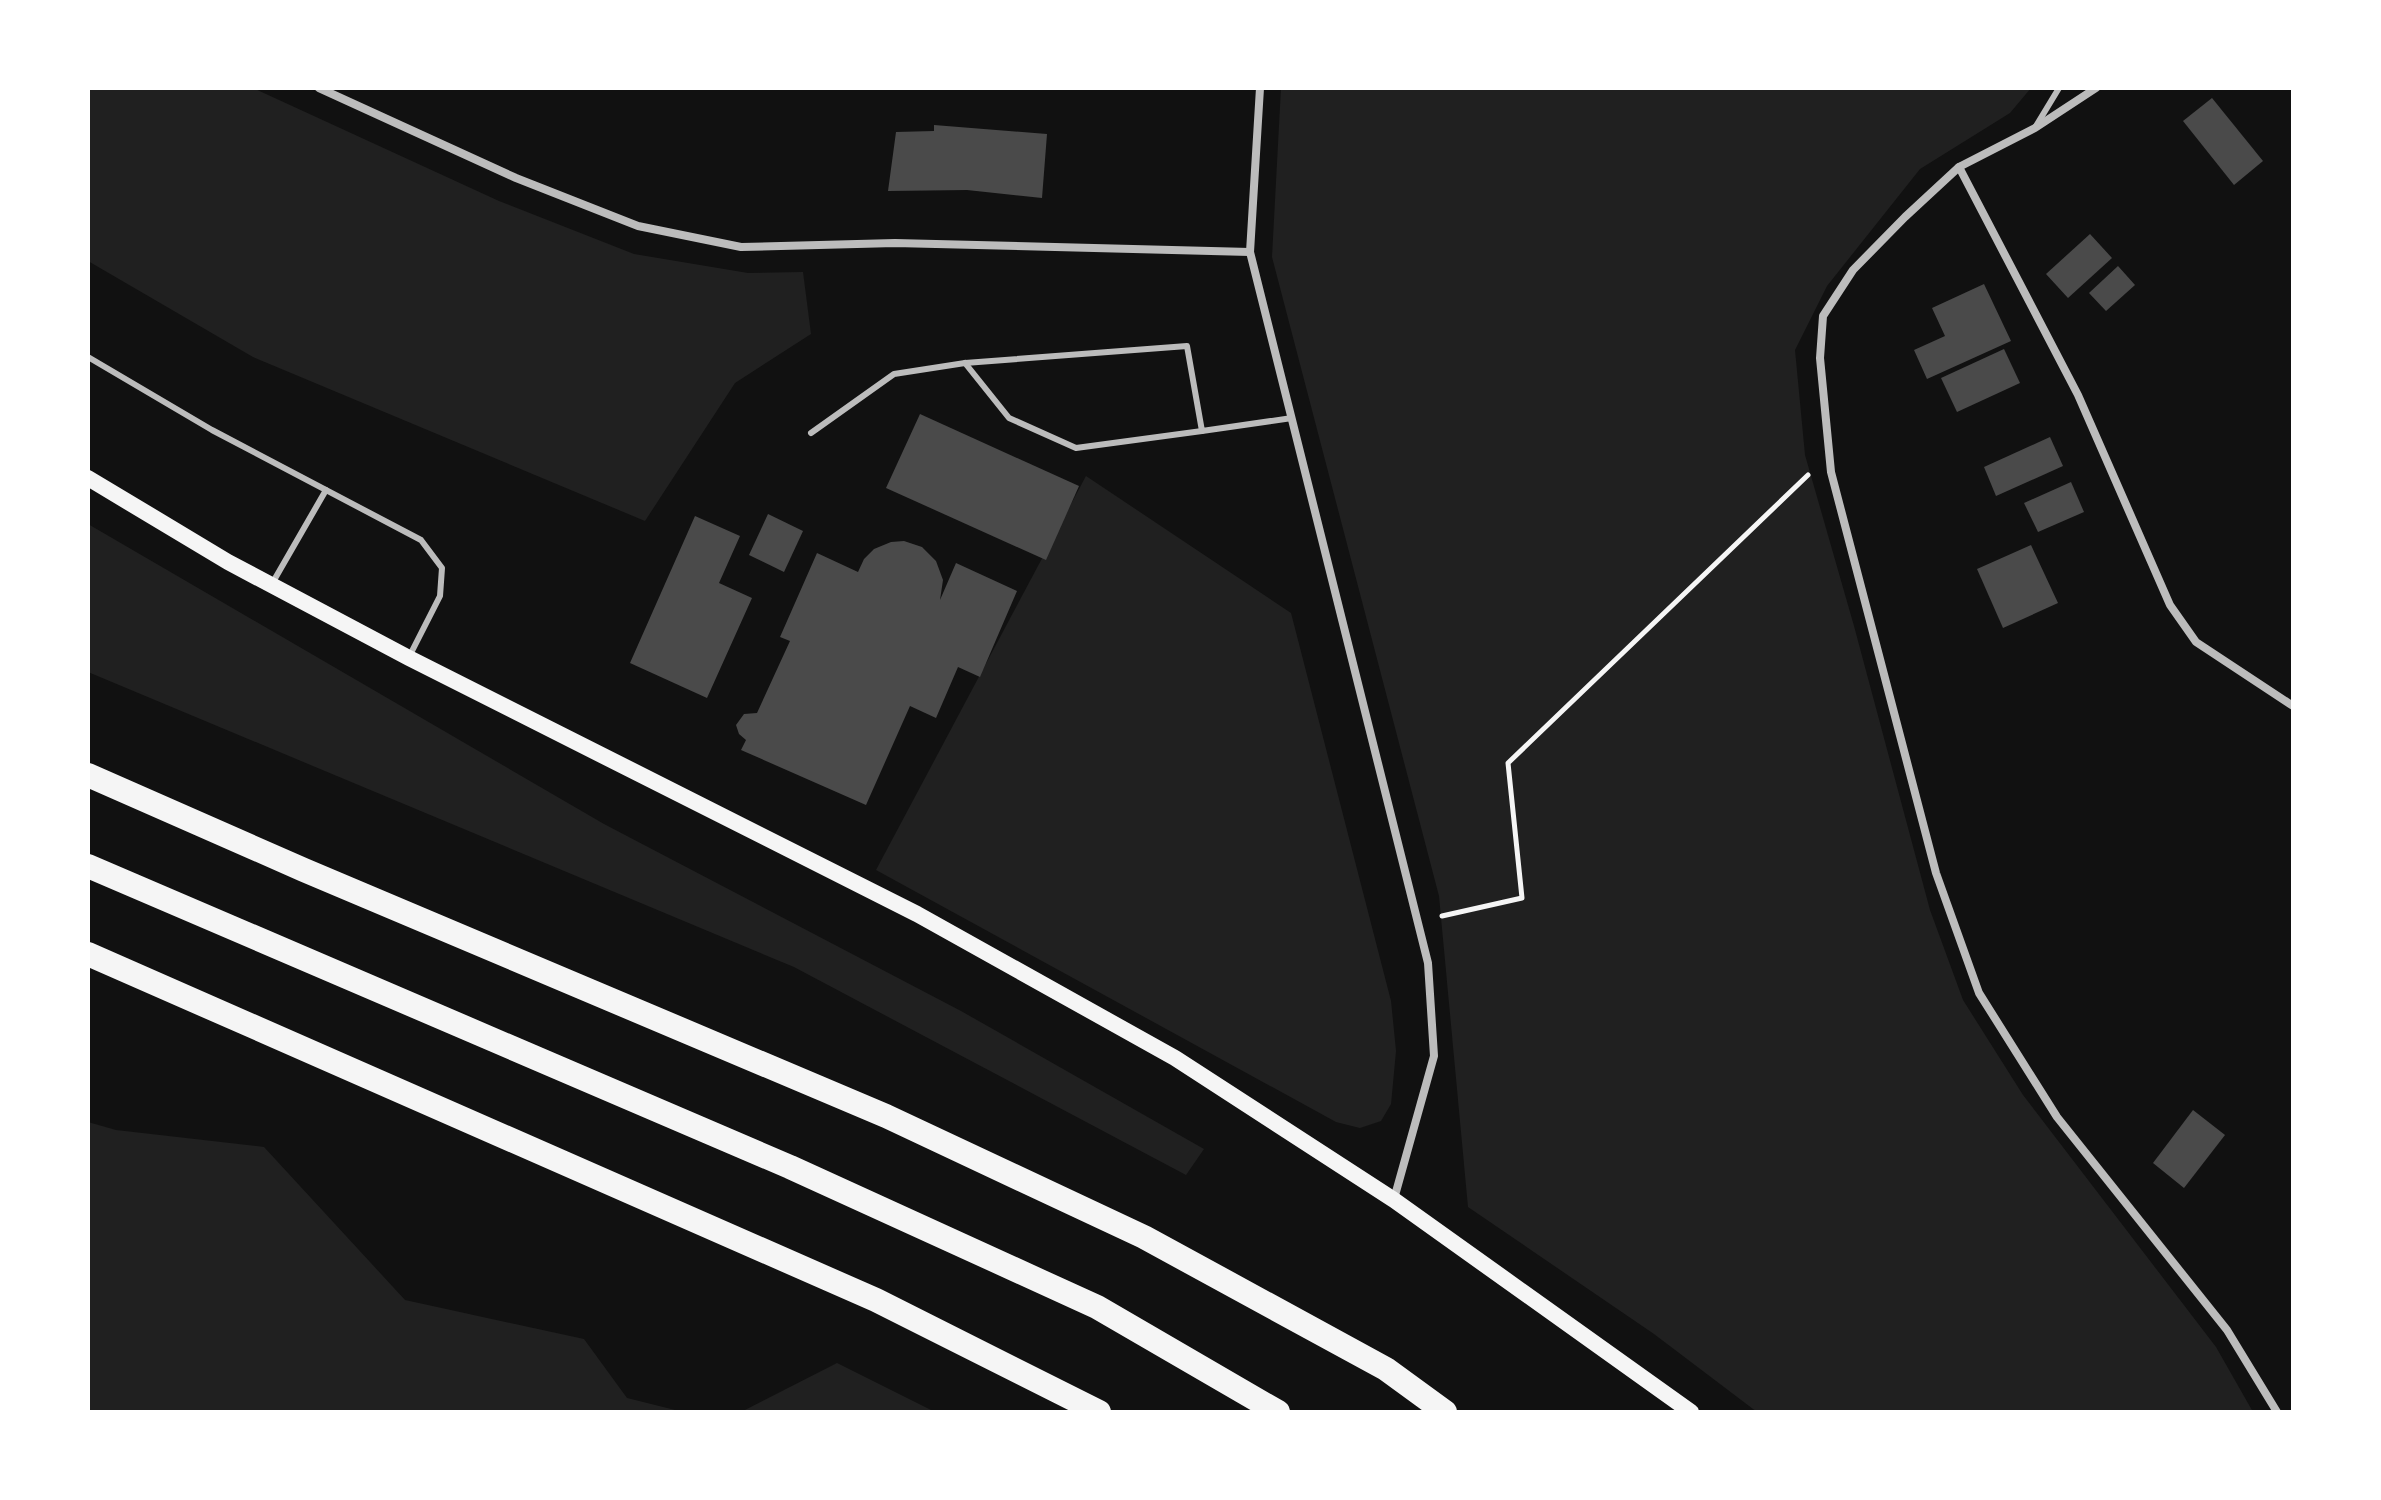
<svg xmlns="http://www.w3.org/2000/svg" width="2381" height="1500" font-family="'Source Sans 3',sans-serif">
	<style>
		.green { fill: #202020 }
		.building { fill: #4a4a4a }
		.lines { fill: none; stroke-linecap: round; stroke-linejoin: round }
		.path { stroke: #f5f5f5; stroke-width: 5 }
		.service { stroke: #bcbcbc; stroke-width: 6 }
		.minor { stroke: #bcbcbc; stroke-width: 8 }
		.secondary { stroke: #f5f5f5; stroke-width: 16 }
		.motorway { stroke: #f5f5f5; stroke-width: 24 }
	</style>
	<rect width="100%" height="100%" fill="#111"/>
	<g class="green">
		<path d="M 88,88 L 253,88 L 499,201 L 634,254 L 748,273 L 803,272 L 811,334 L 735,383 L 645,521 L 253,357 L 88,261 Z"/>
		<path d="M 1281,88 L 2031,88 L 2010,113 L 1920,169 L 1827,286 L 1795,350 L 1805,455 L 1854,626 L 1930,910 L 1963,1000 L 2023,1095 L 2216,1347 L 2253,1412 L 1757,1412 L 1654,1334 L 1468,1207 L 1439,896 L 1272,257 Z"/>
		<path d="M 1086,476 L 1291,613 L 1391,1001 L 1396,1051 L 1391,1104 L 1381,1121 L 1360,1128 L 1336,1122 L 876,870 Z"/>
		<path d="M 88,524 L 604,824 L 961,1011 L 1204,1149 L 1186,1175 L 794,967 L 88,672 Z"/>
		<path d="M 88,1122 L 116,1130 L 264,1147 L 405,1300 L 584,1339 L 627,1398 L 683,1412 L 88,1412 Z"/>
		<path d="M 837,1363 L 935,1412 L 741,1412 Z"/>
	</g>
	<g class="building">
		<path d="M 2212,98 L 2263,161 L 2234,185 L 2183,121 Z"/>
		<path d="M 934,125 L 1047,134 L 1042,198 L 967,190 L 888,191 L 896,132 L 934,131 Z"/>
		<path d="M 2090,234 L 2112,258 L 2068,298 L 2046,274 Z"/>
		<path d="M 2118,266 L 2135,285 L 2106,311 L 2089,293 Z"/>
		<path d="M 1984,284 L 2011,341 L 1927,379 L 1914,350 L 1945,336 L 1932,308 Z"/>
		<path d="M 2004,349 L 2020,383 L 1957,412 L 1941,378 Z"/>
		<path d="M 920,414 L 1079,486 L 1046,560 L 886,488 Z"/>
		<path d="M 2050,437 L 2063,466 L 1996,496 L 1984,467 Z"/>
		<path d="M 2071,482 L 2084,512 L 2038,532 L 2024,503 Z"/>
		<path d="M 768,514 L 803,531 L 784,572 L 749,555 Z"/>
		<path d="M 695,516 L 740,536 L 719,583 L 752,598 L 707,698 L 630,663 Z"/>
		<path d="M 904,541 L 922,547 L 936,561 L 943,580 L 940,600 L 956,563 L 1017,591 L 980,677 L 958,667 L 936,718 L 910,706 L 866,805 L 741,750 L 746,740 L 739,734 L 736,725 L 744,714 L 757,713 L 790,641 L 780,637 L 817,553 L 858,572 L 864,559 L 874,549 L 891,542 Z"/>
		<path d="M 2031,545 L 2058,603 L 2003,628 L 1977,569 Z"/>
		<path d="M 2193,1110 L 2225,1135 L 2184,1188 L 2153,1163 Z"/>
	</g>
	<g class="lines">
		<path class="path" d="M 1442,916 L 1522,898 L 1508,763 L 1808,475"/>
		<g class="service">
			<path d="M 2036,126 L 2059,88"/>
			<path d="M 88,357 L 212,430 L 421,540 L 442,568 L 440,596 L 410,655"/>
			<path d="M 965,363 L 1009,418 L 1076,448 L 1202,431"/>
			<path d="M 811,433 L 894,374 L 965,363 L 1187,346 L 1202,431 L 1292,418"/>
			<path d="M 273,582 L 326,490"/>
		</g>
		<g class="minor">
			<path d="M 319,88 L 516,178 L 638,226 L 741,247 L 895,243 L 1250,252"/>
			<path d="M 1260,88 L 1250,252 L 1428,963 L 1434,1056 L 1394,1199"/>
			<path d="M 2096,88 L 2035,128 L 1959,167 L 1905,217 L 1853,270 L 1823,316 L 1820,358 L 1831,472 L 1936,873 L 1979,993 L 2057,1117 L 2227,1330 L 2277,1412"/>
			<path d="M 1959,167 L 2078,395 L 2170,605 L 2196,642 L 2293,706"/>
		</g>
		<path class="secondary" d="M 88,478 L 228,562 L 409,658 L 917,914 L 1175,1058 L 1394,1200 L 1691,1412"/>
		<g class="motorway">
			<path d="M 88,775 L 304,870 L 886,1116 L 1144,1237 L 1386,1369 L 1445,1412"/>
			<path d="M 88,866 L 790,1167 L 1097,1307 L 1278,1412"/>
			<path d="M 88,954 L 876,1300 L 1099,1412"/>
		</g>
	</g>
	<rect width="2381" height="1500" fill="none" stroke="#ffffff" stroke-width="180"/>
</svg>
